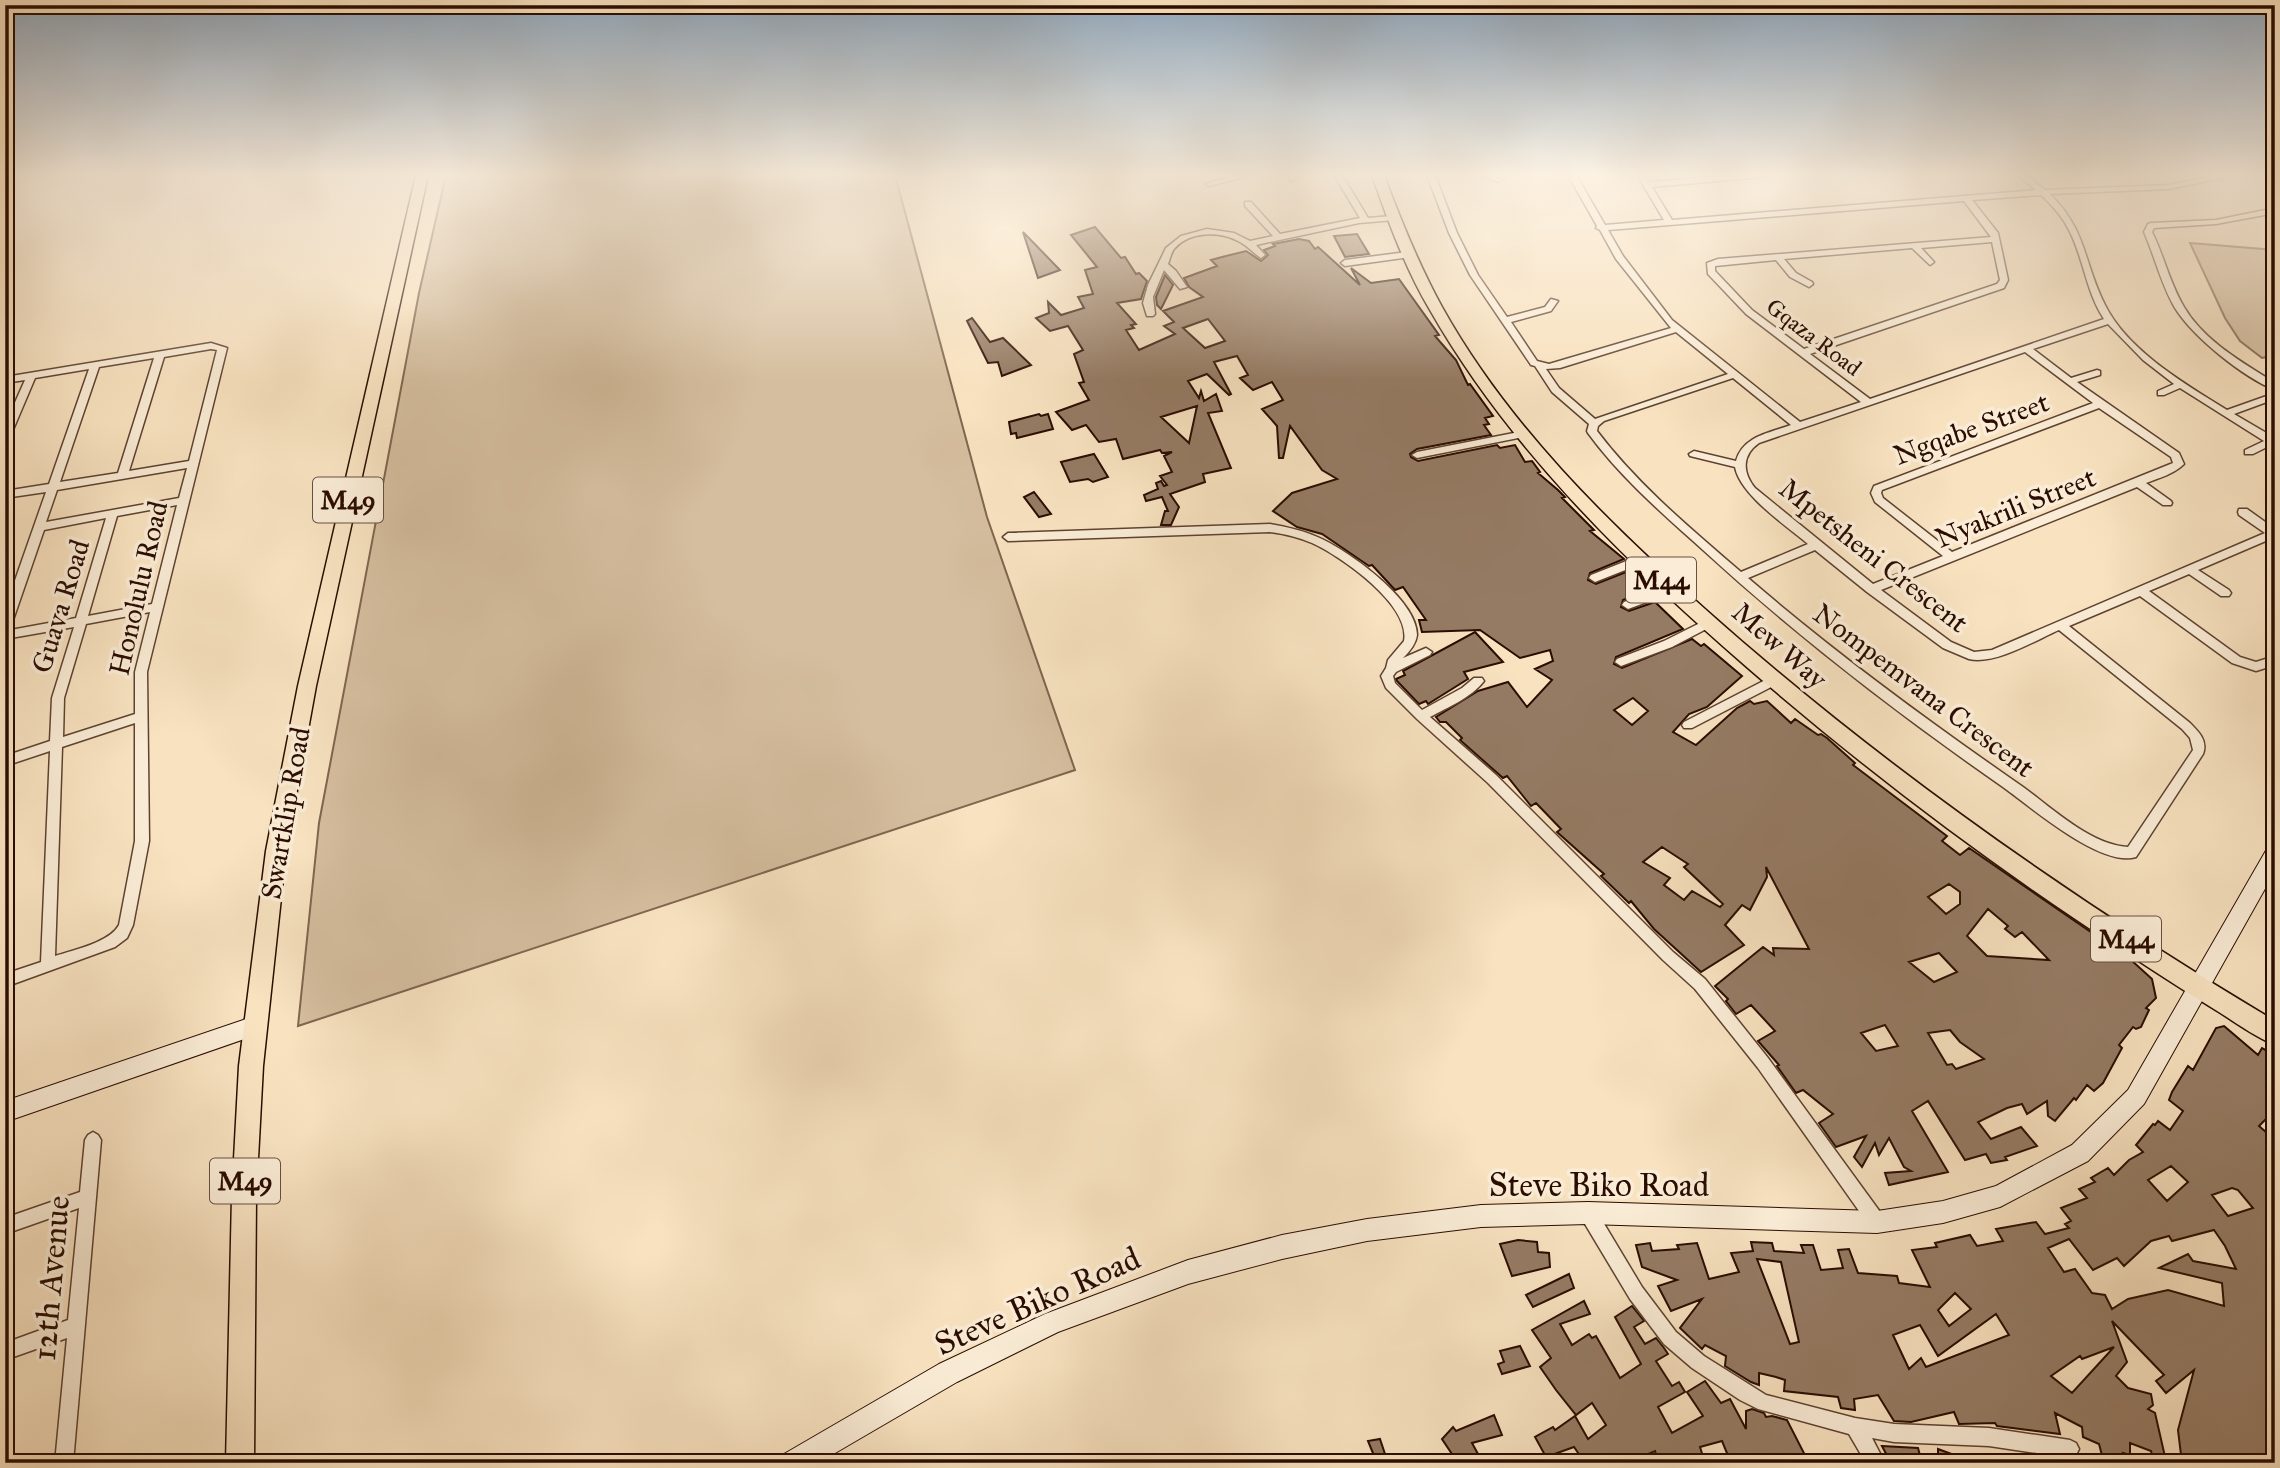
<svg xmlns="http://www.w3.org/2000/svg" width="2280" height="1468" font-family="'IM FELL Great Primer',serif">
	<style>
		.green { fill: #d5be9f; stroke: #806550; stroke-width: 2 }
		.building { fill: #957b64; stroke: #2a0c00; stroke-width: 2; fill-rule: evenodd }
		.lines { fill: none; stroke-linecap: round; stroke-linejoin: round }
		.street-casing { stroke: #5e4230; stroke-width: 3 }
		.secondary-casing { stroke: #2a0c00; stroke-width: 2 }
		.primary-casing { stroke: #2a0c00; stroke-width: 3 }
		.street { fill: #faecd6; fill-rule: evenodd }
		.secondary { fill: #faecd6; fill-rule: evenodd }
		.primary { fill: #f8e2c0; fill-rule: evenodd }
		.labels { text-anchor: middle; stroke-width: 7; stroke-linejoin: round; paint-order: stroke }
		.far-street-label { font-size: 23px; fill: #2a0c00; stroke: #faecd6 }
		.shield { fill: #faecd6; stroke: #684f40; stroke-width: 2 }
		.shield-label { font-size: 26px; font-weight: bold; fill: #2a0c00 }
		.street-label { font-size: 28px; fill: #2a0c00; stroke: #faecd6 }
		.near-street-label { font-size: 33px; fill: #2a0c00; stroke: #faecd6 }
	</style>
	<rect width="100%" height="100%" fill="#f8e2c0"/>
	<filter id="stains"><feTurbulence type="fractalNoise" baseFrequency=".00286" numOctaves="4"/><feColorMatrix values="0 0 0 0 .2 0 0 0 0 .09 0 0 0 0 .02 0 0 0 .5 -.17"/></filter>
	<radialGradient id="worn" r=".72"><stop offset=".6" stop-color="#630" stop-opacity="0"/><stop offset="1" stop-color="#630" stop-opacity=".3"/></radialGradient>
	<g class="green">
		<path d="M 446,175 L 895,175 L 987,517 L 1075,770 L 298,1026 L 319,823 L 419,293 Z"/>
		<path d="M 2190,243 L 2275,250 L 2275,355 L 2262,358 L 2240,341 L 2225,318 Z"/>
	</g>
	<g class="building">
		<path d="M 1095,227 L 1121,258 L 1125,257 L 1136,274 L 1139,273 L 1147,281 L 1141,299 L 1117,303 L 1136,324 L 1131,325 L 1134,328 L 1126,330 L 1139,350 L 1175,334 L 1164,326 L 1174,322 L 1163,311 L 1203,297 L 1189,287 L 1184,278 L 1217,266 L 1211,260 L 1222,257 L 1246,251 L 1261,261 L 1268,255 L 1264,250 L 1275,246 L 1273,244 L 1299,239 L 1309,241 L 1315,249 L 1318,247 L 1360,285 L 1351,268 L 1371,283 L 1399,279 L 1439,335 L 1435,336 L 1456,360 L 1468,385 L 1470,384 L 1493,416 L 1485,418 L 1489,424 L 1484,425 L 1491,435 L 1417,449 L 1410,454 L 1411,457 L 1418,461 L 1497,445 L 1500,448 L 1515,445 L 1525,462 L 1532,461 L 1540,472 L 1538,473 L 1558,490 L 1565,497 L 1562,498 L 1594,530 L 1590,531 L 1624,559 L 1590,573 L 1588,580 L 1596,584 L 1631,570 L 1640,575 L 1637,578 L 1651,589 L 1623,600 L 1621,607 L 1629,611 L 1655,602 L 1683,629 L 1616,657 L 1614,664 L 1622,668 L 1692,639 L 1701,646 L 1704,644 L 1742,676 L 1707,707 L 1689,714 L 1673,732 L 1696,745 L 1737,708 L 1750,701 L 1754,704 L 1767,701 L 1791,723 L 1795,719 L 1818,735 L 1821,734 L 1827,738 L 1855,763 L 1853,765 L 1947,836 L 1942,841 L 1960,855 L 1969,848 L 2130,959 L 2152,979 L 2156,998 L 2146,1008 L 2149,1010 L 2141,1027 L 2136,1029 L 2133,1027 L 2119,1045 L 2122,1048 L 2103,1083 L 2094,1091 L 2087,1085 L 2076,1100 L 2074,1098 L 2055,1121 L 2048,1116 L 2047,1101 L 2027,1114 L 2022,1104 L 2007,1108 L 1978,1122 L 1991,1139 L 2021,1127 L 2037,1146 L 2005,1157 L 2007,1160 L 1991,1163 L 1986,1154 L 1965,1160 L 1928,1101 L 1912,1111 L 1948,1172 L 1889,1185 L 1885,1173 L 1911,1171 L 1904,1167 L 1889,1138 L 1879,1155 L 1875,1143 L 1862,1167 L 1854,1157 L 1866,1136 L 1836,1147 L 1819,1123 L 1833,1114 L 1803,1090 L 1796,1093 L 1777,1066 L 1779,1065 L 1758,1041 L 1775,1031 L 1751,1005 L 1736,1014 L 1726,1001 L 1728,999 L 1715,986 L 1763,947 L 1774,955 L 1773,948 L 1809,949 L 1766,867 L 1767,877 L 1750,910 L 1742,905 L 1725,925 L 1744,945 L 1701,972 L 1654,929 L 1631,901 L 1629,903 L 1601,876 L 1604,874 L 1557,832 L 1561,829 L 1536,803 L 1531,806 L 1507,776 L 1503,778 L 1460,740 L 1462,738 L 1446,722 L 1440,722 L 1436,717 L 1478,691 L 1508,682 L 1527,707 L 1552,680 L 1535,669 L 1553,661 L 1550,650 L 1520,658 L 1480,630 L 1422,632 L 1419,620 L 1426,620 L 1403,587 L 1395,590 L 1372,565 L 1369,566 L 1322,534 L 1297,527 L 1273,511 L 1292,493 L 1337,479 L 1322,470 L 1290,426 L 1283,458 L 1279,458 L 1277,426 L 1262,409 L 1283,400 L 1272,382 L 1253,390 L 1240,378 L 1248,375 L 1237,356 L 1214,362 L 1231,394 L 1229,395 L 1207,374 L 1188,381 L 1199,398 L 1201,391 L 1204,401 L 1216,394 L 1222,411 L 1208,413 L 1231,468 L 1203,474 L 1205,482 L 1170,494 L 1179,507 L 1171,525 L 1161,525 L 1165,511 L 1168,511 L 1162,497 L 1146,501 L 1144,495 L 1158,489 L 1156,483 L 1161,481 L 1164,486 L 1167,485 L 1160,476 L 1172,472 L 1164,456 L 1172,452 L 1162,453 L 1160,450 L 1123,459 L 1116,439 L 1099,442 L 1086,425 L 1072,430 L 1056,412 L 1089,400 L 1079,383 L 1084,382 L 1074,354 L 1083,350 L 1068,326 L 1050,331 L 1036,318 L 1049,313 L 1048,302 L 1061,315 L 1084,308 L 1078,297 L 1093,294 L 1085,270 L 1097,267 L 1071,235 ZM 1208,319 L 1225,341 L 1205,348 L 1183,328 ZM 1197,406 L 1189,443 L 1161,417 ZM 1633,698 L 1648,711 L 1632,725 L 1614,710 ZM 1662,847 L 1688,864 L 1684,867 L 1723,904 L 1720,907 L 1692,891 L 1684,900 L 1664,885 L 1670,878 L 1643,862 ZM 1949,884 L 1960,892 L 1960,904 L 1946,914 L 1928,897 ZM 1988,909 L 2008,926 L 2005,929 L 2015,937 L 2022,932 L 2049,960 L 1987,956 L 1967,936 ZM 1939,953 L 1957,972 L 1934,982 L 1909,962 ZM 1885,1025 L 1898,1046 L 1876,1051 L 1861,1033 ZM 1950,1030 L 1960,1042 L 1984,1059 L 1956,1069 L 1952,1064 L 1947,1065 L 1928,1033 Z"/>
		<path d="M 1023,232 L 1060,270 L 1038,278 Z"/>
		<path d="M 1357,234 L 1369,254 L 1345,257 L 1334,236 Z"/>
		<path d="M 1165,275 L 1173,285 L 1161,309 L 1157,305 L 1156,297 Z"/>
		<path d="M 972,318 L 990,342 L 1003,338 L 1031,365 L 1002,376 L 998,362 L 988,363 L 967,321 Z"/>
		<path d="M 1039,414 L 1041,416 L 1048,414 L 1053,429 L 1017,438 L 1016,433 L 1011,434 L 1009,422 Z"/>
		<path d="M 1094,454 L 1108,477 L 1093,482 L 1088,479 L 1070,482 L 1061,462 Z"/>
		<path d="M 1034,492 L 1051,514 L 1039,517 L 1024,497 Z"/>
		<path d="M 1475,632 L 1503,662 L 1464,672 L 1468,679 L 1428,704 L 1426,701 L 1419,704 L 1397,681 L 1396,679 L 1405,675 L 1403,671 Z"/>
		<path d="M 2224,1026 L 2258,1055 L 2262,1048 L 2275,1055 L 2275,1110 L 2259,1126 L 2275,1140 L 2275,1215 L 2270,1217 L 2275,1222 L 2275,1263 L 2271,1263 L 2274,1271 L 2270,1270 L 2273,1296 L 2266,1294 L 2267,1336 L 2274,1340 L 2275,1463 L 2267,1463 L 2259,1456 L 2255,1463 L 2182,1463 L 2178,1430 L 2194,1370 L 2166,1393 L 2156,1381 L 2164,1375 L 2112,1321 L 2127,1362 L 2116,1376 L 2128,1388 L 2151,1394 L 2153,1405 L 2148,1409 L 2155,1413 L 2166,1461 L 2152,1455 L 2151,1451 L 2130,1443 L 2130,1455 L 2123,1453 L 2126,1463 L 2104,1463 L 2099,1444 L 2083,1437 L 2082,1427 L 2055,1413 L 2060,1434 L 1997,1426 L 1995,1423 L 1959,1424 L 1954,1412 L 1911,1422 L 1894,1421 L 1878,1395 L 1854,1399 L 1855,1410 L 1841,1408 L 1838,1397 L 1784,1391 L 1785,1380 L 1776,1377 L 1759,1373 L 1759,1385 L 1751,1382 L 1725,1366 L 1726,1356 L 1705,1345 L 1702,1349 L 1680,1328 L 1702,1299 L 1671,1311 L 1658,1286 L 1677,1280 L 1642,1267 L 1636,1245 L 1650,1243 L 1652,1251 L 1679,1249 L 1677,1245 L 1697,1243 L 1709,1279 L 1739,1272 L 1731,1253 L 1753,1251 L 1751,1242 L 1772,1243 L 1774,1251 L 1804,1253 L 1801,1245 L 1813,1245 L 1821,1270 L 1843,1268 L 1838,1250 L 1849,1249 L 1858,1273 L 1897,1276 L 1899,1283 L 1930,1287 L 1912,1250 L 1937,1247 L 1935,1243 L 1970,1235 L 1977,1246 L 2003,1241 L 1996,1229 L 2036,1222 L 2045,1234 L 2069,1228 L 2065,1224 L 2071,1221 L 2061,1208 L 2087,1198 L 2079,1189 L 2095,1182 L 2091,1178 L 2108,1168 L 2114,1175 L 2129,1160 L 2143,1152 L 2136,1145 L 2153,1124 L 2155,1125 L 2158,1121 L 2170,1130 L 2183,1111 L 2169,1100 L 2172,1092 L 2188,1066 L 2193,1070 L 2216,1028 ZM 2171,1166 L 2188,1182 L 2167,1201 L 2148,1180 ZM 2232,1188 L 2238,1190 L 2253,1208 L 2228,1216 L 2212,1195 ZM 2214,1230 L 2225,1246 L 2236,1269 L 2193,1261 L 2188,1254 L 2159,1268 L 2222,1283 L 2224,1306 L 2168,1290 L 2128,1299 L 2112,1309 L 2105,1295 L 2092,1293 L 2075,1269 L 2064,1272 L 2048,1248 L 2069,1239 L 2093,1270 L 2117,1258 L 2124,1266 L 2151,1241 L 2169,1236 L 2172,1241 ZM 1757,1259 L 1781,1262 L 1799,1342 L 1790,1344 ZM 1955,1293 L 1971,1309 L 1949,1326 L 1938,1310 ZM 1996,1314 L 2009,1335 L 1926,1367 L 1921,1358 L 1909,1369 L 1893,1335 L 1920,1325 L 1938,1356 ZM 2114,1347 L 2072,1393 L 2051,1376 L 2080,1356 L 2082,1359 Z"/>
		<path d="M 1518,1240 L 1537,1242 L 1538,1252 L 1549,1253 L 1550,1267 L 1512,1276 L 1500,1244 Z"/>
		<path d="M 1569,1274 L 1574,1288 L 1533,1307 L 1526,1295 Z"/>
		<path d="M 1584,1301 L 1590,1314 L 1560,1324 L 1572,1345 L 1589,1334 L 1592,1338 L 1596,1336 L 1620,1378 L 1641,1364 L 1615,1317 L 1632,1306 L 1644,1321 L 1634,1327 L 1645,1344 L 1656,1338 L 1664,1348 L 1668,1354 L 1656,1361 L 1672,1386 L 1679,1382 L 1685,1392 L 1658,1407 L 1672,1433 L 1703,1416 L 1687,1392 L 1705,1381 L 1721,1403 L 1730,1399 L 1746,1429 L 1746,1411 L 1752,1409 L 1764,1413 L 1766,1417 L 1772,1416 L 1787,1420 L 1809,1463 L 1731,1463 L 1722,1441 L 1700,1447 L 1705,1463 L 1659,1463 L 1655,1451 L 1627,1463 L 1585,1463 L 1574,1447 L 1546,1457 L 1535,1437 L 1553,1427 L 1555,1430 L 1575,1416 L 1588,1439 L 1606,1425 L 1592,1403 L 1576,1415 L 1556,1390 L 1540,1367 L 1551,1358 L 1532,1330 Z"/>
		<path d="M 1520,1346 L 1530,1366 L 1502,1374 L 1498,1364 L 1504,1362 L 1500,1351 Z"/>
		<path d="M 1494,1415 L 1502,1435 L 1472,1443 L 1478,1454 L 1465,1463 L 1458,1463 L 1442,1439 L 1453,1427 L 1456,1431 Z"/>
		<path d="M 1380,1439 L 1388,1463 L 1377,1463 L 1368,1441 Z"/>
		<path d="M 1882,1446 L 1918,1448 L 1922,1463 L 1891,1463 Z"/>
		<path d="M 1938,1449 L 1973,1462 L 1973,1463 L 1938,1463 Z"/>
	</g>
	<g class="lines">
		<g class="street-casing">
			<g id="street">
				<path d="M 1238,175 L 1251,175 L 1209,186 L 1205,184 Z"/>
				<path d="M 1287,175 L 1295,175 L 1298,179 L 1291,181 Z"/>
				<path d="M 1334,175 L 1342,175 L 1368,218 L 1392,216 L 1396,218 L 1395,220 L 1359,223 L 1256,245 L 1265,255 L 1261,258 C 1253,253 1247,245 1238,241 C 1220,231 1189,231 1174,249 C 1171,253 1170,259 1168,264 L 1176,271 L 1187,287 L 1180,289 L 1164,270 L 1153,297 L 1155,314 L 1153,316 L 1147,316 L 1143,303 L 1148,285 L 1166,248 L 1181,236 L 1207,229 L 1234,233 L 1250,241 L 1273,236 L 1245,206 L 1245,202 L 1251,202 L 1280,234 L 1360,218 Z"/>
				<path d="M 1427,175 L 1435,175 L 1457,233 L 1478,275 L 1507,317 L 1545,307 L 1551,299 L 1558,301 L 1551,311 L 1511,322 L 1537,361 L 1549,364 L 1671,328 L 1616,259 L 1600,230 L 1596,228 L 1597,226 L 1568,175 L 1576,175 L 1605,225 L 1664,220 L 1637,175 L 1645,175 L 1649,182 L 1739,175 L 1767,175 L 1763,177 L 1652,187 L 1672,220 L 2036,190 L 2017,175 L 2026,175 L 2045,190 L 2169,185 L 2218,175 L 2232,175 L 2228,177 L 2169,189 L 2050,194 C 2088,232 2083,262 2105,305 C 2127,350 2185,384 2227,410 L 2275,393 L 2275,399 L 2234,414 L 2275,438 L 2275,446 L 2271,445 L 2253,454 L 2245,454 L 2245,450 L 2264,441 L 2180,388 L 2164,395 L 2158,395 L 2158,391 L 2174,384 L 2143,360 L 2108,324 L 2033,349 L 2071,378 L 2097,370 L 2100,371 L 2100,375 L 2077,382 L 2179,453 L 2184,464 C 2174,474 2159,478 2146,483 L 2171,501 L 2172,503 L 2171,505 L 2163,505 L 2137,487 L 1881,590 L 1951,642 L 1974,652 L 1992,650 L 2265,533 L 2239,515 L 2238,512 L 2239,509 L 2247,509 L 2275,529 L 2275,537 L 2198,570 L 2229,590 L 2231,593 L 2229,596 L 2221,596 L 2189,574 L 2149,591 L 2240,657 L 2256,662 L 2275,656 L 2275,665 L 2256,671 L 2232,663 L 2140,596 L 2069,626 L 2190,723 C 2199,732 2208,741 2203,754 L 2136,857 C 2101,868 2031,807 2003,787 C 1898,714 1797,636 1703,550 C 1663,514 1621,478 1588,433 L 1587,431 L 1589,424 L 1552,392 L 1535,366 L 1531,365 L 1470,275 L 1449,233 ZM 2041,195 C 2052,205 2062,216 2069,230 C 2084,259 2086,292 2104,319 L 1870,399 L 1810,354 L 2004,288 L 2008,280 L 1998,233 L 1972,200 ZM 1964,201 L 1991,237 L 1718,259 L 1707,263 L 1708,274 L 1746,314 L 1861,402 L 1800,422 L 1672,320 L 1623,256 L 1608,230 ZM 1992,242 L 2000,280 L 1997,284 L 1804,349 L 1752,310 L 1715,271 L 1715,266 L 1776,260 L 1790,277 L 1809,287 L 1813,284 L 1812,282 L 1796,273 L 1784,259 L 1912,248 L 1930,265 L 1934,262 L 1921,248 ZM 1676,332 L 1728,374 L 1595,419 L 1559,388 L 1546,369 L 1560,368 ZM 2025,352 L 2093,403 L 1874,486 L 1871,493 L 1875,502 L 1943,556 L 1873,584 L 1755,488 C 1742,472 1742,455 1759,443 ZM 1733,378 L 1791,425 C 1769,433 1743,436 1736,461 L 1694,451 L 1689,454 L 1690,456 L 1735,467 C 1740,495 1787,526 1808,544 L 1741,572 C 1691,529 1637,484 1597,431 L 1598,426 L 1604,421 ZM 2099,408 L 2171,457 L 2173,463 L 1952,552 L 1883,498 L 1881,493 L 1882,490 ZM 1815,550 L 1867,592 L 1943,648 L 1969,659 C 1995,665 2034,641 2059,630 L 2182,729 L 2190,738 L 2193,750 L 2128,847 C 2091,845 2052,808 2023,787 C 1928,721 1835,653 1748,578 Z"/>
				<path d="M 1481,175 L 1491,175 L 1502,180 L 1498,182 Z"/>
				<path d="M 2275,208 L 2275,213 L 2216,224 L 2154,228 L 2152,232 C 2164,256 2170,284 2184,307 C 2204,341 2242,362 2275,383 L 2275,390 C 2243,377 2193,337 2175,308 C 2161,284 2155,257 2144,232 L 2148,224 L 2151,223 L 2216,220 Z"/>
				<path d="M 1407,252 L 1411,255 L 1410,257 L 1345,266 L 1341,263 L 1345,260 Z"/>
				<path d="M 211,343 L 227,348 L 147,672 L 149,841 L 133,925 L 127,938 L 115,947 L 5,987 L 5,974 L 41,962 L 50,751 L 5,766 L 5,756 L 50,741 L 52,698 L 74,627 L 5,639 L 5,631 L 76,618 L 106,518 L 44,530 L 11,626 L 5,630 L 5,609 L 46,492 L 5,498 L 5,491 L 49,484 L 89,369 L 35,378 L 10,437 L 5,440 L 5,425 L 25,380 L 5,383 L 5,377 ZM 211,349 L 217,350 L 189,461 L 129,471 L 164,357 ZM 154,358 L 118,473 L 60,482 L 99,367 ZM 187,468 L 179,498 L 46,522 L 57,490 ZM 177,505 L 152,604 L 88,616 L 117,516 ZM 150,612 L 135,672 L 135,714 L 63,737 L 64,698 L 86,624 ZM 135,723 L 135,841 L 119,925 C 110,942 74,950 55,956 L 62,747 Z"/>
				<path d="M 1524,431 L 1529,434 L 1528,436 L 1417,458 L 1412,455 L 1417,452 Z"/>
				<path d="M 1270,524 C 1288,527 1305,531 1322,539 C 1351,553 1417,600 1417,635 C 1416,644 1409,652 1403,658 L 1426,648 L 1432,652 L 1430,655 L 1396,672 L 1393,676 L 1395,683 L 1422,710 L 1462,688 L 1474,678 L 1482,678 L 1484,681 C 1471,698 1448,707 1430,717 L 1496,775 L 1673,952 L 1705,979 L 1768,1058 L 1883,1216 L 1885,1222 L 1883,1228 L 1877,1230 L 1871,1228 L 1758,1068 L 1695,989 L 1663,960 L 1488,783 L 1417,719 L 1386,688 L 1381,676 L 1386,668 L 1388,660 L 1404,641 C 1411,605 1341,556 1312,543 C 1298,537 1285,534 1270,532 L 1008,541 L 1003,537 L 1008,533 Z"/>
				<path d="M 1639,556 L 1643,557 L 1644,560 L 1643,563 L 1595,582 L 1589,578 L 1591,575 Z"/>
				<path d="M 1670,585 L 1674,586 L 1676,589 L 1674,592 L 1628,609 L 1622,605 L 1624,602 Z"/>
				<path d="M 1708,619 L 1712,620 L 1714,623 L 1712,626 L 1672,647 L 1621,666 L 1615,662 L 1617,659 L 1664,641 Z"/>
				<path d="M 1773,676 L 1779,681 L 1777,684 L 1692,728 L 1684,728 L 1682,725 L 1684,722 Z"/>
				<path d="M 93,1132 L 98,1135 L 101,1140 L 73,1463 L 55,1463 L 67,1338 L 5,1360 L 5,1343 L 68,1320 L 79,1208 L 5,1234 L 5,1218 L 80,1192 L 85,1140 L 88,1135 Z"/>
				<path d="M 1588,1205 L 1594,1207 L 1642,1287 L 1676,1332 L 1704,1356 L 1766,1395 L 1855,1418 L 1894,1424 L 1989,1428 L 2070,1440 L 2076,1443 L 2079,1449 L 2076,1455 L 2070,1458 L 1989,1446 L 1894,1442 L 1872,1438 L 1885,1463 L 1866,1463 L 1849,1434 L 1758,1409 L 1740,1400 L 1692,1368 L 1664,1344 L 1630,1299 L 1582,1219 L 1580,1213 L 1582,1207 Z"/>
			</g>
		</g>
		<g class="secondary-casing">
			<g id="secondary">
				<path d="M 2275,845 L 2275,871 L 2144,1104 L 2088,1161 L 2000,1207 L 1943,1223 L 1877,1233 L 1588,1224 L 1481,1227 L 1367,1241 L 1282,1259 L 1188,1284 L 1058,1332 L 957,1382 L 818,1463 L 780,1463 L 784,1454 L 939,1364 L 1045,1314 L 1188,1260 L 1282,1235 L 1367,1219 L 1481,1205 L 1588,1202 L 1877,1211 L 1943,1201 L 1996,1186 L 2072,1145 L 2128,1090 L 2268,847 Z"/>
				<path d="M 255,1016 L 262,1019 L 265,1026 L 262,1033 L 5,1122 L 5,1101 Z"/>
			</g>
		</g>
		<g class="primary-casing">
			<g id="primary">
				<path d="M 416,175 L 428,175 L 316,686 L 286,851 L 263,1066 L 256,1196 L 254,1463 L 226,1463 L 232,1196 L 239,1066 L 266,851 L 298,686 Z"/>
				<path d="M 1372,175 L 1384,175 C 1401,221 1419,265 1442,307 C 1507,424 1607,522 1705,609 C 1881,766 2073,900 2275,1021 L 2275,1045 C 2253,1036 2234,1021 2214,1009 C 2167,980 2120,949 2074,918 C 1961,842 1852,758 1748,668 C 1628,564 1510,450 1430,310 C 1405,268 1388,221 1372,175 Z"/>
			</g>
		</g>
		<use href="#street" class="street"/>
		<use href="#secondary" class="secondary"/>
		<use href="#primary" class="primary"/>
	</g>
	<linearGradient id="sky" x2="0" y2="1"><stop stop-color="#92a9be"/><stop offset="0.46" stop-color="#fcf2e3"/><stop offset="1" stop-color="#fcf2e3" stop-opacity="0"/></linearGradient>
	<rect width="2280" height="380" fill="url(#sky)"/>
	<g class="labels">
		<g class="far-street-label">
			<text transform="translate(1814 337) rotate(37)" y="8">Gqaza Road</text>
		</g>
		<g class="shield">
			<rect x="313" y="477.5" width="70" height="45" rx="5"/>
			<rect x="1626" y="557.5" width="70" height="45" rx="5"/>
			<rect x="2091" y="916.5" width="70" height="45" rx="5"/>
			<rect x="210" y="1158.5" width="70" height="45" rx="5"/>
		</g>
		<g class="shield-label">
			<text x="348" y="509">M49</text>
			<text x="1661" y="589">M44</text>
			<text x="2126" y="948">M44</text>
			<text x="245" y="1190">M49</text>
		</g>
		<g class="street-label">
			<text transform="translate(1971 428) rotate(-20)" y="10">Ngqabe Street</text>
			<text transform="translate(2015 507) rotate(-22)" y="10">Nyakrili Street</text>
			<text transform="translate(1874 555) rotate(38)" y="10">Mpetsheni Crescent</text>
			<text transform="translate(138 588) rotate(-77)" y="10">Honolulu Road</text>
			<text transform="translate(60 606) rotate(-73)" y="10">Guava Road</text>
			<text transform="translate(1780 645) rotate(41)" y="10">Mew Way</text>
			<text transform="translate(1924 690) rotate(37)" y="10">Nompemvana Crescent</text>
			<text transform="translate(285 813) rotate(-80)" y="10">Swartklip Road</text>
		</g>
		<g class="near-street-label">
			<text x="1599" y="1196">Steve Biko Road</text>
			<text transform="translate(50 1278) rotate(-85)" y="12">12th Avenue</text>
			<text transform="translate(1037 1300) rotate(-24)" y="12">Steve Biko Road</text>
		</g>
	</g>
	<rect width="2280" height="1468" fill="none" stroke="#f8e2c0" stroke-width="28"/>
	<rect x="7" y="7" width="2266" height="1454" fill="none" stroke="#2a0c00" stroke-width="3.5"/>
	<rect x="14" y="14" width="2252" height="1440" fill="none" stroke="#2a0c00" stroke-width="2"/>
	<rect width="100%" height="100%" filter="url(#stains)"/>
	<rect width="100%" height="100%" fill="url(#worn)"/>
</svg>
